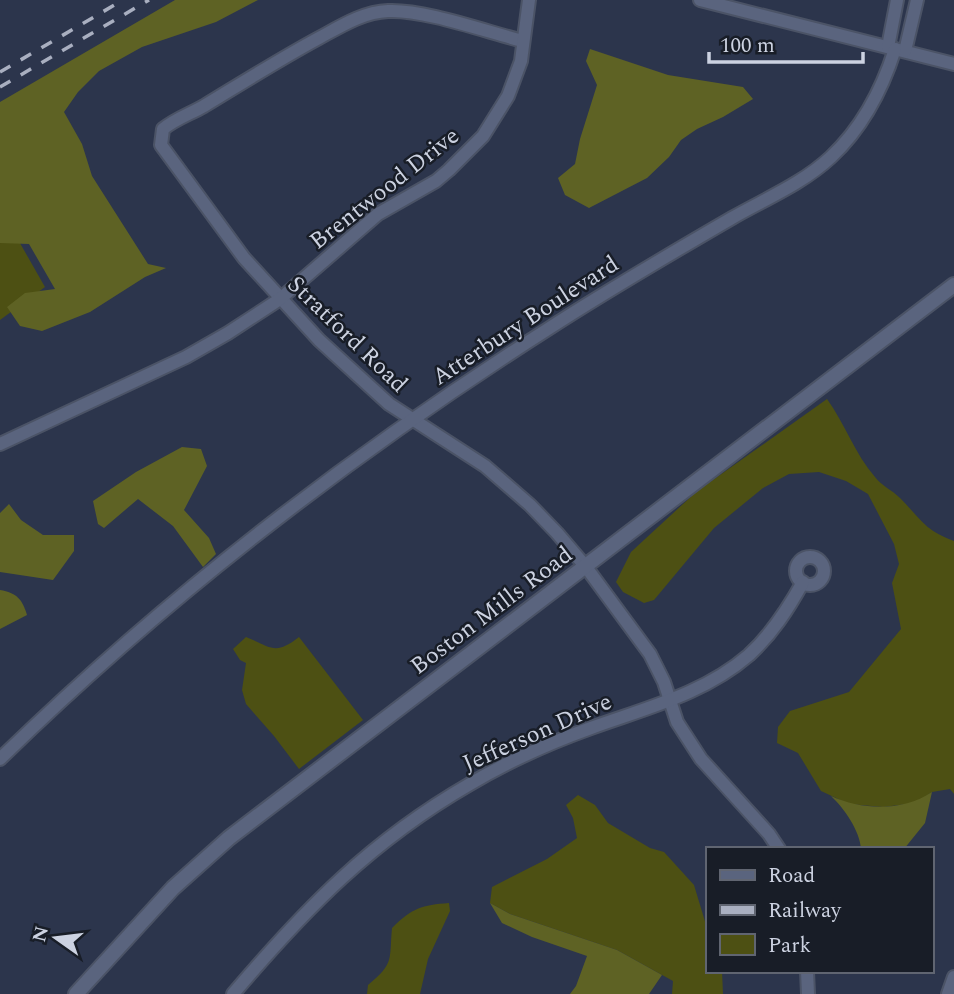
<svg xmlns="http://www.w3.org/2000/svg" width="954" height="994" font-family="Spectral,serif">
	<style>
		.green { fill: #4d5013 }
		.forest { fill: #5e6224 }
		.lines { fill: none; stroke-linecap: round; stroke-linejoin: round }
		.minor-casing { stroke: #4b5366; stroke-width: 16 }
		.tertiary-casing { stroke: #4b5366; stroke-width: 18 }
		.minor { stroke: #5a647e; stroke-width: 12 }
		.tertiary { stroke: #5a647e; stroke-width: 14 }
		.rail { stroke: #a9afc0; stroke-width: 3.5; stroke-dasharray: 12 12; stroke-linecap: butt }
		.labels { text-anchor: middle; stroke-width: 5; stroke-linejoin: round; paint-order: stroke }
		.street-label { font-size: 24px; fill: #ccd2e1; stroke: #181d27 }
	</style>
	<rect width="100%" height="100%" fill="#2c354c"/>
	<g class="green">
		<path d="M 0,208 L 45,287 L 0,320 Z"/>
		<path d="M 827,399 C 845,424 855,454 875,477 C 882,486 892,490 900,498 C 921,519 924,530 954,541 L 954,794 L 950,789 L 932,792 L 916,803 L 883,807 L 849,804 L 821,791 L 798,753 L 777,743 L 778,727 L 790,711 L 849,692 L 901,629 L 892,583 L 899,564 L 894,544 L 868,494 L 846,481 L 819,472 L 789,474 L 763,488 L 714,528 L 654,600 L 644,603 L 623,592 L 616,582 L 631,552 L 696,492 Z"/>
		<path d="M 246,637 C 271,647 275,656 299,637 L 363,720 L 299,769 L 274,736 L 246,704 L 242,690 L 246,663 L 240,660 L 233,649 Z"/>
		<path d="M 578,795 L 595,805 L 608,823 L 650,848 L 664,852 L 694,885 L 707,928 L 707,971 L 722,971 L 723,994 L 672,994 L 673,981 L 617,950 L 510,914 L 490,903 L 492,887 L 547,859 L 577,838 L 573,818 L 566,805 Z"/>
		<path d="M 449,903 L 450,911 L 428,959 L 420,994 L 367,994 L 368,985 C 395,963 389,959 392,928 C 412,908 422,905 449,903 Z"/>
	</g>
	<g class="forest">
		<path d="M 175,0 L 258,0 L 216,22 L 142,47 L 99,71 L 78,92 L 64,112 L 82,144 L 92,176 L 148,264 L 166,268 L 145,277 L 90,312 L 42,331 L 20,326 L 7,307 L 25,293 L 55,289 L 29,244 L 0,243 L 0,102 Z"/>
		<path d="M 590,49 L 668,75 L 743,87 L 753,99 L 723,117 L 697,129 L 681,140 L 669,157 L 647,178 L 589,208 L 565,195 L 558,178 L 575,164 L 580,139 L 597,85 L 586,61 Z"/>
		<path d="M 182,447 L 201,449 L 207,466 L 184,510 L 209,538 L 216,554 L 203,567 L 173,526 L 138,499 L 104,528 L 98,524 L 93,501 L 136,472 Z"/>
		<path d="M 9,504 L 21,520 L 43,535 L 74,535 L 74,551 L 53,580 L 0,572 L 0,513 Z"/>
		<path d="M 0,590 C 17,593 22,599 27,615 L 0,629 Z"/>
		<path d="M 932,792 L 925,823 L 904,849 L 861,849 C 860,831 844,808 831,796 C 862,810 902,812 932,792 Z"/>
		<path d="M 490,903 L 510,914 L 617,950 L 662,975 L 649,994 L 570,994 L 576,986 L 587,956 L 532,937 L 502,923 Z"/>
	</g>
	<g class="lines">
		<g class="minor-casing">
			<g id="minor">
				<path d="M 700,0 L 954,64"/>
				<path d="M 523,41 C 487,32 423,9 388,11 C 363,12 341,26 319,38 C 280,59 242,83 204,106 C 190,114 175,119 163,129 L 161,145 L 244,258 L 319,340 L 389,404 L 485,466 L 530,505 L 557,533 L 586,567 L 650,654 L 664,682 L 677,722 L 701,759 L 769,834 L 779,849"/>
				<path d="M 888,47 L 897,0"/>
				<path d="M 905,51 L 917,0"/>
				<path d="M 0,444 L 186,357 L 228,333 L 280,299 L 378,214 L 436,181 L 449,170 L 483,136 L 508,96 L 521,61 L 529,0"/>
				<circle cx="810" cy="571" r="14"/>
				<path d="M 0,759 C 166,597 352,454 548,329 C 608,290 670,254 732,218 C 765,199 802,184 831,157 C 862,128 882,90 895,49"/>
				<path d="M 807,971 L 808,994"/>
				<path d="M 233,994 C 306,908 371,841 470,784 C 509,761 549,743 591,728 C 646,708 704,694 749,655 C 772,634 788,609 803,582"/>
				<path d="M 948,994 L 954,977"/>
			</g>
		</g>
		<g class="tertiary-casing">
			<path id="tertiary" d="M 76,994 L 173,888 L 229,838 L 954,285"/>
		</g>
		<use href="#minor" class="minor"/>
		<use href="#tertiary" class="tertiary"/>
		<g class="rail">
			<path d="M 0,72 L 123,0"/>
			<path d="M 0,87 L 149,0"/>
		</g>
	</g>
	<g class="labels">
		<g class="street-label">
			<text transform="translate(384 188) rotate(-38)" y="8">Brentwood Drive</text>
			<text transform="translate(525 320) rotate(-33)" y="8">Atterbury Boulevard</text>
			<text transform="translate(348 334) rotate(44)" y="8">Stratford Road</text>
			<text transform="translate(491 610) rotate(-37)" y="8">Boston Mills Road</text>
			<text transform="translate(537 732) rotate(-24)" y="8">Jefferson Drive</text>
		</g>
	</g>
	<rect x="706" y="847" width="228" height="126" fill="#181d27" stroke="#606571" stroke-width="2"/>
	<rect x="720" y="870" width="35" height="10" fill="#5a647e" stroke="#606571" stroke-width="2"/>
	<text x="768" y="882" font-size="21" fill="#ccd2e1">Road</text>
	<rect x="720" y="905" width="35" height="10" fill="#a9afc0" stroke="#606571" stroke-width="2"/>
	<text x="768" y="917" font-size="21" fill="#ccd2e1">Railway</text>
	<rect x="720" y="934" width="35" height="21" fill="#4d5013" stroke="#606571" stroke-width="2"/>
	<text x="768" y="952" font-size="21" fill="#ccd2e1">Park</text>
	<g transform="translate(56 938) rotate(284)" stroke="#181d27" stroke-width="5" paint-order="stroke">
	<path d="M0-5L12 26L0 18L-12 26Z" fill="#ccd2e1"/>
	<text y="-10" font-size="19" font-weight="bold" text-anchor="middle" fill="#ccd2e1">N</text>
	</g>
	<path d="M709 52v10h154v-10" fill="none" stroke="#ccd2e1" stroke-width="3.5"/>
	<text x="720" y="52" font-size="21" fill="#ccd2e1" stroke="#181d27" stroke-width="5" paint-order="stroke">100 m</text>
</svg>
